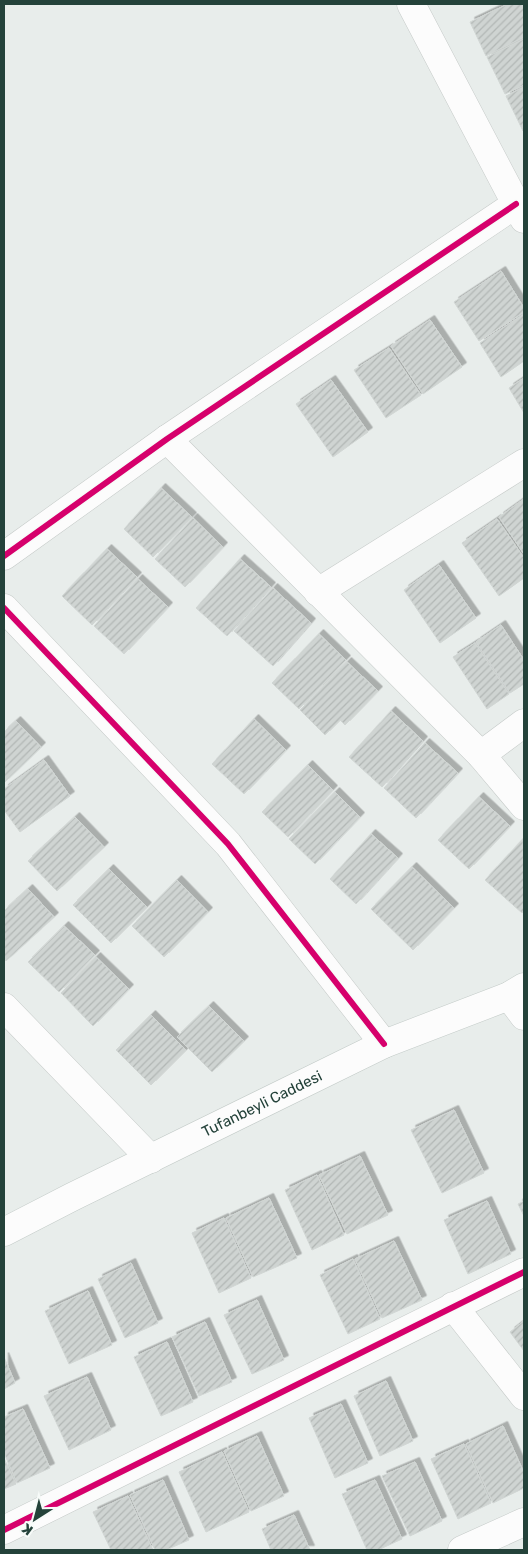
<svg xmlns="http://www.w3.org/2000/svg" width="528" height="1554" font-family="Rubik,sans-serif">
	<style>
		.building { fill: url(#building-hatch); stroke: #d1d6d4; filter: url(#shadow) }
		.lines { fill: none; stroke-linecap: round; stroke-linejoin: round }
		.street-casing { stroke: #c5cac8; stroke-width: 29 }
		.secondary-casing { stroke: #c3cbc8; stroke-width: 29 }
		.street { stroke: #fcfcfc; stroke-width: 28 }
		.secondary { stroke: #fcfcfc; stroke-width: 28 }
		.cycleway-casing { stroke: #f7fbf9; stroke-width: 9 }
		.cycleway { stroke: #d6006c; stroke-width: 6 }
		.labels { text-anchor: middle; stroke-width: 4; stroke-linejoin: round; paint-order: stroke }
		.street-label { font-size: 15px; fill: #24423a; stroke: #f7fbf9 }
	</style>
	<defs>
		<pattern id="building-hatch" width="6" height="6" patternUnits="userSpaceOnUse" patternTransform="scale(1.25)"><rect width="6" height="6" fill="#cfd4d2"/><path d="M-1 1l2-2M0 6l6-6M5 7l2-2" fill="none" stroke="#b2b7b5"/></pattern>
		<filter id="shadow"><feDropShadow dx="4.5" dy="-4.5" stdDeviation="0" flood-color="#0004"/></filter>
	</defs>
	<rect width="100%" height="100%" fill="#e8edeb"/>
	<g class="building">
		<path d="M 508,4 L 524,4 L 524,37 L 486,56 L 470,22 Z"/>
		<path d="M 524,39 L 524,85 L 505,94 L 487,57 Z"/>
		<path d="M 524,87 L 524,130 L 523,131 L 506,96 Z"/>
		<path d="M 501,271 L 524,308 L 524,312 L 479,341 L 454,302 Z"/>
		<path d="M 524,314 L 524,361 L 501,377 L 480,343 Z"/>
		<path d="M 430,320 L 462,367 L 423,394 L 391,346 Z"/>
		<path d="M 389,348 L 421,395 L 386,418 L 354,370 Z"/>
		<path d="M 524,378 L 524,413 L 509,388 Z"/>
		<path d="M 331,380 L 368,432 L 333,457 L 296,404 Z"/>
		<path d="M 161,488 L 192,517 L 153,557 L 124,529 Z"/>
		<path d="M 524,499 L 524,554 L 499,517 Z"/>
		<path d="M 193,518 L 223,547 L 185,587 L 155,559 Z"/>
		<path d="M 497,519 L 524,558 L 524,578 L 499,596 L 462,543 Z"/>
		<path d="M 107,549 L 137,577 L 92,625 L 62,596 Z"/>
		<path d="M 240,559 L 271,587 L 227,636 L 196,608 Z"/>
		<path d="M 439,565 L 476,618 L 440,643 L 404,590 Z"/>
		<path d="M 138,579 L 168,607 L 124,654 L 94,626 Z"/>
		<path d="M 273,588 L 311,623 L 273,666 L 234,631 Z"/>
		<path d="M 501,625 L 524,660 L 524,684 L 510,693 L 476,642 Z"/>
		<path d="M 319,634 L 346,660 L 299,709 L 272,683 Z"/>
		<path d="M 475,643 L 509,694 L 487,709 L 453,657 Z"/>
		<path d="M 347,662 L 378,691 L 345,725 L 340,720 L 325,735 L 300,710 Z"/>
		<path d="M 391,711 L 423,741 L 382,787 L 349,757 Z"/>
		<path d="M 254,719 L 286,750 L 244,794 L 212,764 Z"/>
		<path d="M 16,721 L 41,747 L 4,783 L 4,732 Z"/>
		<path d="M 425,743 L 458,773 L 416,818 L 384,788 Z"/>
		<path d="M 44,760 L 70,796 L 20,832 L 4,810 L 4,789 Z"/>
		<path d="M 308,765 L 333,790 L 288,837 L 262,812 Z"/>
		<path d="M 335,792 L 360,817 L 315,864 L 289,839 Z"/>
		<path d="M 479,797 L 510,826 L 469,869 L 438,840 Z"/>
		<path d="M 75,817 L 104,847 L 57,891 L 28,861 Z"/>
		<path d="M 371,834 L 398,858 L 356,904 L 330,879 Z"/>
		<path d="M 523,839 L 524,911 L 522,913 L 485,880 Z"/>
		<path d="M 412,867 L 454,908 L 413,950 L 371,909 Z"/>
		<path d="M 109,869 L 147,907 L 111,943 L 73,905 Z"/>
		<path d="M 177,880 L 208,912 L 164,957 L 132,926 Z"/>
		<path d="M 28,889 L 54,917 L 6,961 L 4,958 L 4,911 Z"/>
		<path d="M 64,926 L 95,955 L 59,992 L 28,962 Z"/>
		<path d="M 96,957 L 129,989 L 93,1026 L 61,993 Z"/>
		<path d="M 209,1006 L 244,1041 L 212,1072 L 177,1037 Z"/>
		<path d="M 151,1015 L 186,1050 L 151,1085 L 116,1050 Z"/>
		<path d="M 454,1110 L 484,1173 L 442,1193 L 411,1130 Z"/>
		<path d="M 360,1156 L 388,1215 L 347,1234 L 319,1175 Z"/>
		<path d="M 317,1175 L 344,1235 L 312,1250 L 285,1190 Z"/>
		<path d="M 269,1198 L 297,1258 L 253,1277 L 226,1218 Z"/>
		<path d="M 487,1201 L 511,1254 L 468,1274 L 444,1220 Z"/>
		<path d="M 524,1201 L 524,1216 L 518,1204 Z"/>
		<path d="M 224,1218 L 251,1278 L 219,1293 L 192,1233 Z"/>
		<path d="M 394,1241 L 422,1300 L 382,1318 L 355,1259 Z"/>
		<path d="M 353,1259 L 380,1319 L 348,1334 L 320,1275 Z"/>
		<path d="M 131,1263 L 158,1323 L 125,1338 L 98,1279 Z"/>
		<path d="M 88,1291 L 112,1345 L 69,1364 L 45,1311 Z"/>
		<path d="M 257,1300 L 284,1360 L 252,1374 L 224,1315 Z"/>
		<path d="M 524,1321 L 524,1351 L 510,1332 Z"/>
		<path d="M 205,1322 L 232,1382 L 199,1396 L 172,1337 Z"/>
		<path d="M 167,1342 L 193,1402 L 161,1416 L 134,1357 Z"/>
		<path d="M 4,1357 L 15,1383 L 4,1389 Z"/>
		<path d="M 87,1377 L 111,1430 L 69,1450 L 44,1396 Z"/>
		<path d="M 386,1381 L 413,1441 L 380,1456 L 354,1396 Z"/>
		<path d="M 341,1404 L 368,1463 L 335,1478 L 309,1418 Z"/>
		<path d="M 23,1409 L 50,1468 L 17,1483 L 4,1453 L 4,1417 Z"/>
		<path d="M 503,1426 L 524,1473 L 524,1488 L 493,1503 L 466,1444 Z"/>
		<path d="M 257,1436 L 284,1496 L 251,1511 L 224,1451 Z"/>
		<path d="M 464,1444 L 491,1503 L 458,1519 L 431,1459 Z"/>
		<path d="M 222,1452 L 249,1512 L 206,1532 L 179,1472 Z"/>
		<path d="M 4,1458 L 16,1484 L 4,1489 Z"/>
		<path d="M 415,1462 L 442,1521 L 410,1536 L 382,1476 Z"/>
		<path d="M 163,1480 L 189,1540 L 166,1550 L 155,1550 L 130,1495 Z"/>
		<path d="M 375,1480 L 402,1539 L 378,1550 L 367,1550 L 342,1494 Z"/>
		<path d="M 128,1496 L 153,1550 L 111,1550 L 93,1512 Z"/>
		<path d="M 294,1515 L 310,1550 L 271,1550 L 262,1529 Z"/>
	</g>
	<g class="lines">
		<g class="street-casing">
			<g id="street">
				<path d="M 411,4 L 524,219"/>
				<path d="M 167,439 L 481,755 L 524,806"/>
				<path d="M 4,556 L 167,439 L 516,204"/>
				<path d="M 318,592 L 524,463"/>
				<path d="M 4,608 L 228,844 L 384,1044"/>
				<path d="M 481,755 L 524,723"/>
				<path d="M 509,996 L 524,1016"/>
				<path d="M 4,1007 L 151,1159"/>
				<path d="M 453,1306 L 524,1396"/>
				<path d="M 4,1530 L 524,1272"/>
				<path d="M 462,1550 L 524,1522"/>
			</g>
		</g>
		<g class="secondary-casing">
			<g id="secondary">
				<path id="s1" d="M 4,1232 L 72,1197 L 384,1044 L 509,996 L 524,987"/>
			</g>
		</g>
		<use href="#street" class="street"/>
		<use href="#secondary" class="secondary"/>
		<g class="cycleway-casing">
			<g id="cycleway">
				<path d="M 4,556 L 167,439 L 516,204"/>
				<path d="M 4,608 L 228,844 L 384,1044"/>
				<path d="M 4,1530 L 524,1272"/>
			</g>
		</g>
		<use href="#cycleway" class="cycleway"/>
	</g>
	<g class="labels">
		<g class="street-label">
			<text dy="5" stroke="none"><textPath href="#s1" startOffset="288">Tufanbeyli Caddesi</textPath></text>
		</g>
	</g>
	<rect width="528" height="1554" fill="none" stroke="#24423a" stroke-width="10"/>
	<g transform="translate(35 1519) rotate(216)" stroke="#f7fbf9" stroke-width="4" paint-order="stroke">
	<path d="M0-4L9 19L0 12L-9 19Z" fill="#24423a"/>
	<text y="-8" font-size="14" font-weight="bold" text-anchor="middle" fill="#24423a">K</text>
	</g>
</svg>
